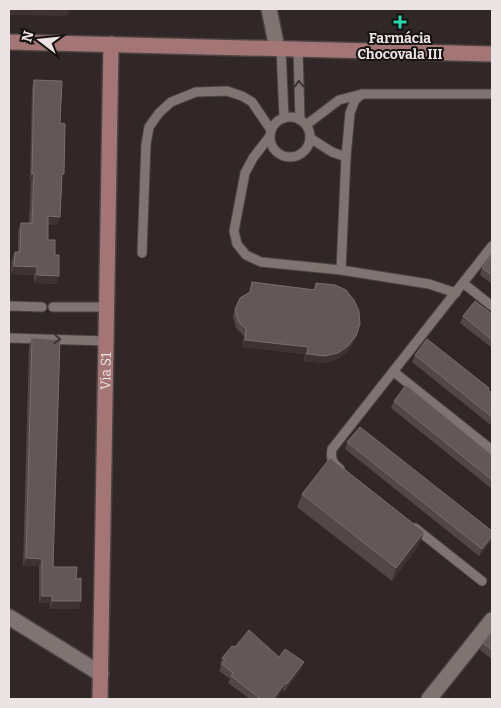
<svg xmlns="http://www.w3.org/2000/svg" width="501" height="708" font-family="Bitter,serif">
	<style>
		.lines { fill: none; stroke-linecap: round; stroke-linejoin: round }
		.lane-casing { stroke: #4c4343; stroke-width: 11 }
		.street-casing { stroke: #4c4343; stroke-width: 18 }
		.secondary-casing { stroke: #4c4343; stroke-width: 18 }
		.lane { stroke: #807473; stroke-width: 9 }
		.street { stroke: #807473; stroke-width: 15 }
		.secondary { stroke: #a37675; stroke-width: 15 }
		.wall { fill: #524746 }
		.shaded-wall { fill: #3e3332 }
		.building { fill: #625857; stroke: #786e6d }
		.oneway { stroke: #3b3433 }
		.poi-dot { fill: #29d5ac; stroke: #161211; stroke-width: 2 }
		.labels { text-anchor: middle; stroke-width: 4; stroke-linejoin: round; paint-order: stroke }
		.poi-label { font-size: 14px; font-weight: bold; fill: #ece4e4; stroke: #161211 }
		.street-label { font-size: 14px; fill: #ece4e4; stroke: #161211 }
	</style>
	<rect width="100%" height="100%" fill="#322727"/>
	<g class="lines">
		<g class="lane-casing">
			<g id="lane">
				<path d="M 281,48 L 284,118"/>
				<path d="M 298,49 L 300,120"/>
				<circle cx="290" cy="137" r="20"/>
				<path d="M 306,125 L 339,100 L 362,94"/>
				<path d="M 270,136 L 253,158 L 245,173 L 234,231 L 237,244 L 246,255 L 261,262 L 341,270 L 429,284 L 456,293"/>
				<path d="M 310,138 L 332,152 L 346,157"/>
				<path d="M 142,253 L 146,144 L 149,127 L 159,113 L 171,102 L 196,92 L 227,91 L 242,96 L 252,102 L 271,130"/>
				<path d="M 341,270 L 346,157 L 350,113 L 355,100 L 362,94 L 492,94"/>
				<path d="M 463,283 L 492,306"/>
				<path d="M 9,306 L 42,307"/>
				<path d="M 53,307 L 107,307"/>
				<path d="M 9,338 L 106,341"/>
				<path d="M 394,372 L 492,450"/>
				<path d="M 340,469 C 333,463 330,459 332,449 L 492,246"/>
				<path d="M 415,528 L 482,581"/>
			</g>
		</g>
		<g class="street-casing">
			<g id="street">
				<path d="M 269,9 L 277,48"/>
				<path d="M 9,617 L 101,674"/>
				<path d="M 429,699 L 492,620"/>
			</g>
		</g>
		<g class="secondary-casing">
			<g id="secondary">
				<path d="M 9,42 L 492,54"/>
				<path id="s1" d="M 100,699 L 111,44"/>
			</g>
		</g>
		<use href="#lane" class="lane"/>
		<use href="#street" class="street"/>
		<use href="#secondary" class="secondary"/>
	</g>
	<g class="wall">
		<path d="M 34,80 L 60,123 L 62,181 L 60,217 L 57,225 L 48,224 L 48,240 L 55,255 L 59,276 L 56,284 L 34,283 L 34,275 L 11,274 L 12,260 L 15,252 L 18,252 L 18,231 L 21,223 L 29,223 L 31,182 L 30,182 L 32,88 Z"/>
		<path d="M 492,255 L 492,284 L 480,275 L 482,268 Z"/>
		<path d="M 252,282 L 313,290 L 316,283 L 353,343 L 346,353 L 335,360 L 323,363 L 304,361 L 305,354 L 242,347 L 244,336 L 236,328 L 233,316 L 235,309 L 249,293 Z"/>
		<path d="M 492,314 L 492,348 L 460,323 L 463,316 Z"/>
		<path d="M 32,338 L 53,567 L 76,579 L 81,601 L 78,609 L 50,609 L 50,603 L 39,603 L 39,566 L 23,566 L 29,346 Z"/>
		<path d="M 415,355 L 489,388 L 488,390 L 492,393 L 492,426 L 412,362 Z"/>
		<path d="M 394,401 L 492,455 L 492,489 L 391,408 Z"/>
		<path d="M 347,442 L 492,531 L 492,540 L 479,556 L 345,449 Z"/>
		<path d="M 302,494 L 419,545 L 392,581 L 297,507 Z"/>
		<path d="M 492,631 L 492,659 L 480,650 L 483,643 Z"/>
		<path d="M 279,657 L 301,669 L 285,691 L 283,690 L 276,699 L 250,699 L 228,683 L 230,679 L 219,671 L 221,666 L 220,665 L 222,658 Z"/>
	</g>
	<g class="shaded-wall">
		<path d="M 9,9 L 70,9 L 67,16 L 9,15 Z"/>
		<path d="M 32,174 L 34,174 L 31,182 L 30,182 Z"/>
		<path d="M 48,216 L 60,217 L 57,225 L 46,224 Z"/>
		<path d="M 14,266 L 37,267 L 34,275 L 11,274 Z"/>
		<path d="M 37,275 L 59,276 L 56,284 L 34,283 Z"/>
		<path d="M 356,336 L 353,343 L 346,353 L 335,360 L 323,363 L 304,361 L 307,354 Z"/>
		<path d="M 245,340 L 308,347 L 305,354 L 242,347 Z"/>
		<path d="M 424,532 L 419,545 L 392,581 L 396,568 Z"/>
		<path d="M 492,536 L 492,540 L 479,556 L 482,549 Z"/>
		<path d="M 26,558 L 42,559 L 39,566 L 23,566 Z"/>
		<path d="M 42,596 L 52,596 L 50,603 L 39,603 Z"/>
		<path d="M 52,601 L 81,601 L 78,609 L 50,609 Z"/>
		<path d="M 304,662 L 301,669 L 285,691 L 287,684 Z"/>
		<path d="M 285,683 L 283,690 L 276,699 L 273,699 Z"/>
	</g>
	<g class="building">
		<path d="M 34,80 L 62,81 L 60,123 L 65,124 L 64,174 L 62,174 L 60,217 L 48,216 L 48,240 L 55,240 L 55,255 L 59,255 L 59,276 L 37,275 L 37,267 L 14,266 L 15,252 L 20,252 L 21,223 L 32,223 L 34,174 L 32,174 Z"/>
		<path d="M 492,255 L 492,275 L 482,268 Z"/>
		<path d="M 252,282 L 315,290 L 316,283 L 335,285 L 346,290 L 354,300 L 359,311 L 360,324 L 356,336 L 348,346 L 338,353 L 325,356 L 307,354 L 308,347 L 245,340 L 246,329 L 238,321 L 235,309 L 240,298 L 250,292 Z"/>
		<path d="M 475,301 L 492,314 L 492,340 L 463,316 Z"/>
		<path d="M 32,338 L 60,340 L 53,567 L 77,567 L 76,579 L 81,578 L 81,601 L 52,601 L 52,596 L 42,596 L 42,559 L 26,558 Z"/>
		<path d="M 427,339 L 489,388 L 488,390 L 492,393 L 492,417 L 415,355 Z"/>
		<path d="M 406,385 L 492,455 L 492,480 L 394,401 Z"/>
		<path d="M 360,427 L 492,531 L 492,536 L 482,549 L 347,442 Z"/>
		<path d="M 330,458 L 424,532 L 396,568 L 302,494 Z"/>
		<path d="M 249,630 L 279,657 L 285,649 L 304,662 L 287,684 L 285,683 L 273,699 L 261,699 L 231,676 L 233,673 L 222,664 L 225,660 L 222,658 L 232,646 L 235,647 Z"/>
		<path d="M 492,631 L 492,650 L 483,643 Z"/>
	</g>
	<defs><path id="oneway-chevron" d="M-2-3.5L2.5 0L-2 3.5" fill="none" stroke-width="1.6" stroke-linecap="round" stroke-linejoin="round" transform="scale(1.25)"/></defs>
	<g class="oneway">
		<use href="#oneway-chevron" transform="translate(299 84) rotate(-92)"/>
		<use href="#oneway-chevron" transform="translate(57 339) rotate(2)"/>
	</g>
	<path class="poi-dot" d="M397.5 14.5h5v5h5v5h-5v5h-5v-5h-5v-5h5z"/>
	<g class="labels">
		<g class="poi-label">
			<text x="400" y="43">Farmácia<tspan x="400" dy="16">Chocovala III</tspan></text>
		</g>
		<g class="street-label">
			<text dy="5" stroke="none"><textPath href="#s1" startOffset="328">Via S1</textPath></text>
		</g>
	</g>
	<rect width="501" height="708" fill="none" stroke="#ece4e4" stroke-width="20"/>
	<g transform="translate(40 40) rotate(286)" stroke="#161211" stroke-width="4" paint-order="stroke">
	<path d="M0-4L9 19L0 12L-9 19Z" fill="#ece4e4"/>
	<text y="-8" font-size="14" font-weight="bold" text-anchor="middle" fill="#ece4e4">N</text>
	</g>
</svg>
